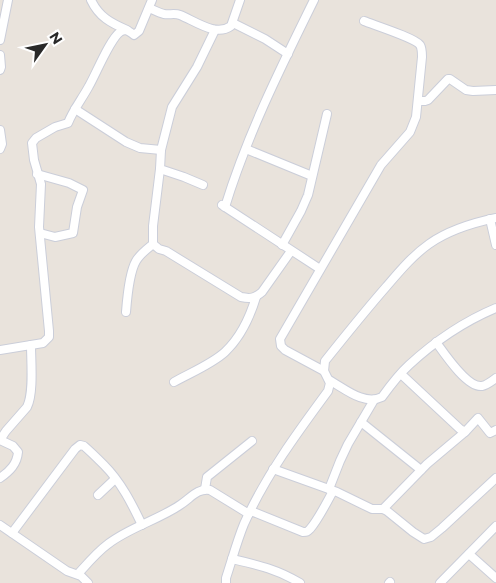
<svg xmlns="http://www.w3.org/2000/svg" width="496" height="583" font-family="Montserrat,sans-serif">
	<style>
		.lines { fill: none; stroke-linecap: round; stroke-linejoin: round }
		.minor-casing { stroke: #cbced9; stroke-width: 10 }
		.minor { stroke: #fff; stroke-width: 8 }
	</style>
	<rect width="100%" height="100%" fill="#e9e3dc"/>
	<g class="lines">
		<g class="minor-casing">
			<g id="minor">
				<path d="M 91,0 C 99,17 111,23 127,30"/>
				<path d="M 149,8 C 154,10 159,13 164,14 C 169,15 175,13 180,15 C 195,21 216,37 231,26 L 240,0"/>
				<path d="M 233,23 L 265,39 L 288,54"/>
				<path d="M 0,40 L 8,0"/>
				<path d="M 0,55 L 1,67 L 0,70"/>
				<path d="M 418,101 L 425,101 L 428,100 L 448,79 L 450,79 L 466,90 L 473,91 L 496,90"/>
				<path d="M 75,109 L 126,142 L 140,148 L 161,150"/>
				<path d="M 0,130 L 2,144 L 0,149"/>
				<path d="M 246,149 L 312,176"/>
				<path d="M 160,169 L 153,226 L 153,244 L 159,249 L 166,251 L 241,297 C 251,299 255,298 262,292 L 291,251"/>
				<path d="M 37,174 L 69,183 L 83,190 L 77,207 L 73,233 L 55,237 L 40,233"/>
				<path d="M 203,185 L 184,177 L 160,169 L 161,150 L 172,107 L 197,67 L 215,30"/>
				<path d="M 222,205 L 320,269"/>
				<path d="M 225,207 C 247,135 281,67 314,0"/>
				<path d="M 490,219 L 496,245"/>
				<path d="M 282,245 L 301,211 L 308,195 L 327,114"/>
				<path d="M 126,312 C 127,299 129,273 136,261 C 140,254 147,249 153,244"/>
				<path d="M 436,342 C 444,353 467,388 482,386 C 487,385 492,381 496,378"/>
				<path d="M 0,350 L 43,343 L 49,337 L 49,331 L 39,227 L 41,184 L 34,160 L 32,143 L 36,138 L 55,127 L 68,123 C 73,110 82,99 89,86 C 96,74 110,39 120,32 C 125,28 129,31 134,35 L 139,31 L 152,0"/>
				<path d="M 324,371 L 285,350 L 281,346 L 280,339 L 381,165 L 410,132 L 416,117 L 422,57 C 422,53 422,48 420,45 C 415,38 374,25 364,21"/>
				<path d="M 401,374 L 460,429 L 465,432 L 478,418 L 490,433 L 496,430"/>
				<path d="M 329,380 C 344,388 364,406 382,397 C 390,386 399,374 409,365 C 434,342 465,321 496,308"/>
				<path d="M 174,382 C 190,373 212,364 225,352 C 241,337 250,317 256,297"/>
				<path d="M 361,422 L 421,470"/>
				<path d="M 273,469 L 337,492 L 372,509 L 383,509 L 387,511 L 413,532 L 424,539 L 431,537 L 442,528 L 496,478"/>
				<path d="M 0,478 C 10,471 17,464 18,452 L 13,446 L 0,440 L 6,431 L 27,407 C 34,393 31,361 31,345"/>
				<path d="M 205,489 L 207,477 L 252,441"/>
				<path d="M 329,489 L 340,461 L 348,444 L 374,400"/>
				<path d="M 98,495 L 115,479"/>
				<path d="M 383,509 L 427,464 L 465,432"/>
				<path d="M 251,511 L 303,532 C 307,532 307,532 310,529 C 318,520 327,502 333,491"/>
				<path d="M 0,525 L 67,571 L 81,576 L 88,583"/>
				<path d="M 12,533 L 75,449 L 80,445 L 84,446 C 91,452 98,459 104,465 C 121,482 132,504 142,525"/>
				<path d="M 469,554 L 496,578"/>
				<path d="M 232,559 C 258,565 277,569 300,583"/>
				<path d="M 78,574 C 87,564 97,552 108,544 C 130,527 158,520 180,505 C 191,498 197,488 210,490 L 249,514"/>
				<path d="M 226,583 L 226,578 C 232,560 237,541 244,524 C 266,475 297,433 328,391 L 330,383 L 324,371 L 325,361 C 345,336 365,311 386,287 C 399,272 412,256 429,244 C 449,230 472,223 496,218"/>
				<path d="M 389,583 L 390,582"/>
				<path d="M 440,583 L 496,526"/>
			</g>
		</g>
		<use href="#minor" class="minor"/>
	</g>
	<g transform="translate(45 45) rotate(57)" stroke="#ffffff" stroke-width="4" paint-order="stroke">
	<path d="M0-4L9 19L0 12L-9 19Z" fill="#292929"/>
	<text y="-8" font-size="14" font-weight="bold" text-anchor="middle" fill="#292929">N</text>
	</g>
</svg>
